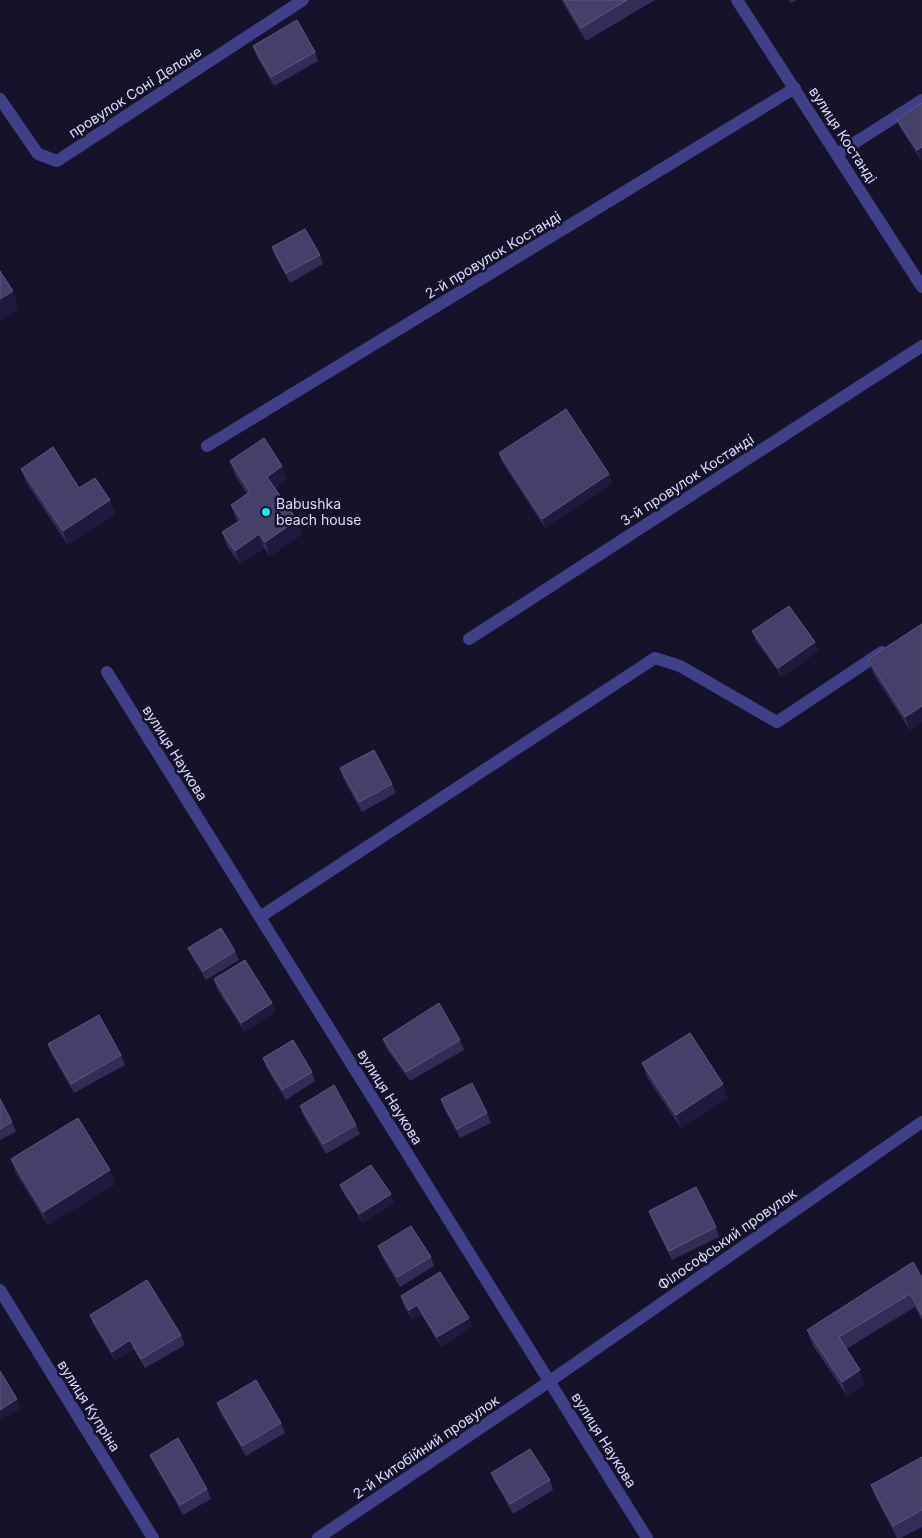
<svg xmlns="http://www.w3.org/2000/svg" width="922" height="1538" font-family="Inter,sans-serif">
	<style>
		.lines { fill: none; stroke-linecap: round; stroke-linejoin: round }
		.service { stroke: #3f4087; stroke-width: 12 }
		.minor { stroke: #3f4087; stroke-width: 12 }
		.tertiary { stroke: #3f4087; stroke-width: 12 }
		.wall { fill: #332c57 }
		.shaded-wall { fill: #1f1a3d }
		.building { fill: #453f69; stroke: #5e5880 }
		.poi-dot { fill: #11e8f5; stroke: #15122a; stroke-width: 2 }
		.labels { text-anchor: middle; stroke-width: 5; stroke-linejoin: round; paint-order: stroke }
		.street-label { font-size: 14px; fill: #dfddfe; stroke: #15122a }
		.poi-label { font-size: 14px; fill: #dfddfe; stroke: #15122a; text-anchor: start }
	</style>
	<rect width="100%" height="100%" fill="#15122a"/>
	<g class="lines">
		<path class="service" d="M 837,154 L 922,100"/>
		<g class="minor">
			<path d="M 0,99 L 38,154 L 57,161 L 303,0"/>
			<path d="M 207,446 L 795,88"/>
			<path d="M 469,639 L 922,346"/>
			<path d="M 107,672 L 647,1538"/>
			<path d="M 260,917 L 655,658 L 680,666 L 777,722 L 882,652"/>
			<path d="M 0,1290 L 153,1538"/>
			<path d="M 318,1538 L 550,1381 L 922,1122"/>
		</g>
		<path class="tertiary" d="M 737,0 L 922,287"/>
	</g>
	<g class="wall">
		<path d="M 561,0 L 655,0 L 586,41 Z"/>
		<path d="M 789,0 L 797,0 L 791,3 Z"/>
		<path d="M 253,46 L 315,52 L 318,61 L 274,86 L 256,55 Z"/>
		<path d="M 922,103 L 921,160 L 901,129 L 897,120 Z"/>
		<path d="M 272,247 L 320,255 L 323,264 L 290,283 L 275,256 Z"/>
		<path d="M 499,453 L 609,474 L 612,484 L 545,528 L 502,462 Z"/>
		<path d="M 230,461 L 287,480 L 275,488 L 297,520 L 302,534 L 270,556 L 264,548 L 240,564 L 227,546 L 222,532 L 238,522 L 236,519 L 231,505 L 247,494 L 235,475 Z"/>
		<path d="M 21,469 L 79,488 L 110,500 L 115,514 L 68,545 L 26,482 Z"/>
		<path d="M 922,624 L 922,722 L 910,730 L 873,673 L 868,659 Z"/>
		<path d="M 752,631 L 815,642 L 818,651 L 782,677 L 756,641 Z"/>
		<path d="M 340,768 L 392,784 L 396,793 L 362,812 L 343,778 Z"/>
		<path d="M 188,948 L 235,951 L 239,960 L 206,980 L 192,957 Z"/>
		<path d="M 214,979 L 272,1003 L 276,1012 L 245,1032 L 217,989 Z"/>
		<path d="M 383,1039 L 460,1040 L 464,1050 L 410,1081 L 386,1048 Z"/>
		<path d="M 48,1044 L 121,1055 L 125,1065 L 74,1093 L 51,1053 Z"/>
		<path d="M 263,1058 L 312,1072 L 315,1081 L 286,1100 L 266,1067 Z"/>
		<path d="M 642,1063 L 728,1098 L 681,1128 L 647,1077 Z"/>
		<path d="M 0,1099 L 12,1122 L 16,1132 L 0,1140 Z"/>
		<path d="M 441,1099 L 487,1113 L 491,1123 L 460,1138 L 444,1109 Z"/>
		<path d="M 300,1106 L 356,1125 L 360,1134 L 326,1154 L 303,1115 Z"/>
		<path d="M 11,1159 L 110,1170 L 115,1184 L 48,1225 L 16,1173 Z"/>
		<path d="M 340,1185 L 394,1203 L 363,1223 L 344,1194 Z"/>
		<path d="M 649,1211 L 716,1227 L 719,1237 L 672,1260 L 652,1220 Z"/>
		<path d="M 378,1246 L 431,1257 L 434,1266 L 400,1287 L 381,1255 Z"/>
		<path d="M 922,1278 L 922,1320 L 915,1307 L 846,1349 L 865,1384 L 847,1396 L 812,1344 L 807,1330 Z"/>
		<path d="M 401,1296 L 469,1318 L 472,1327 L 441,1347 L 421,1314 L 412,1319 L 404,1306 Z"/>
		<path d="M 90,1315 L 181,1335 L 185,1345 L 145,1368 L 134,1350 L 115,1361 L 93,1324 Z"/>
		<path d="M 217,1403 L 281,1423 L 285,1433 L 246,1456 L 220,1412 Z"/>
		<path d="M 150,1455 L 207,1489 L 211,1499 L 183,1515 L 154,1464 Z"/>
		<path d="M 922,1457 L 922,1527 L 901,1538 L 897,1538 L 876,1498 L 871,1485 Z"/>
		<path d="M 491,1473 L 550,1480 L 553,1490 L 513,1514 L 495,1482 Z"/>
	</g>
	<g class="shaded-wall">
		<path d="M 922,147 L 922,159 L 921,160 L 917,150 Z"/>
		<path d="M 13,291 L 19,309 L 0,321 L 0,299 Z"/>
		<path d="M 282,466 L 287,480 L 272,490 L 267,477 Z"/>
		<path d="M 609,474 L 612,484 L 545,528 L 542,519 Z"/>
		<path d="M 110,500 L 115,514 L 68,545 L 63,531 Z"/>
		<path d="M 297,520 L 302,534 L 270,556 L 265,542 Z"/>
		<path d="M 259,534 L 264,548 L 240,564 L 235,551 Z"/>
		<path d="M 815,642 L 818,651 L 782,677 L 778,668 Z"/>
		<path d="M 922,706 L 922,722 L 910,730 L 905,717 Z"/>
		<path d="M 272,1003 L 276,1012 L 245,1032 L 241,1023 Z"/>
		<path d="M 723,1084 L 728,1098 L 681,1128 L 676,1115 Z"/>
		<path d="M 110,1170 L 115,1184 L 48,1225 L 43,1212 Z"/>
		<path d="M 391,1194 L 394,1203 L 363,1223 L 359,1214 Z"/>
		<path d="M 417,1305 L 421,1314 L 412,1319 L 409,1310 Z"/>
		<path d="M 469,1318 L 472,1327 L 441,1347 L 437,1337 Z"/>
		<path d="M 130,1340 L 134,1350 L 115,1361 L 112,1352 Z"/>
		<path d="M 860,1370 L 865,1384 L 847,1396 L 842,1382 Z"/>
		<path d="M 17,1399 L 21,1408 L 0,1421 L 0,1410 Z"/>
	</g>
	<g class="building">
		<path d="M 564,0 L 627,0 L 581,28 Z"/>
		<path d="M 297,20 L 315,52 L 271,77 L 253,46 Z"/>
		<path d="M 922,103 L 922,147 L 917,150 L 897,120 Z"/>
		<path d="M 305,229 L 320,255 L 286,273 L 272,247 Z"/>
		<path d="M 0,271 L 13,291 L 0,299 Z"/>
		<path d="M 566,409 L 609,474 L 542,519 L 499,453 Z"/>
		<path d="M 264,438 L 282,466 L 267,477 L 297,520 L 265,542 L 259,534 L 235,551 L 222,532 L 241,520 L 231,505 L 250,492 L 230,461 Z"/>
		<path d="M 53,447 L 79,488 L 95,478 L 110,500 L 63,531 L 21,469 Z"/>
		<path d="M 789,606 L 815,642 L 778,668 L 752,631 Z"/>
		<path d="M 922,624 L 922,706 L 905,717 L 868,659 Z"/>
		<path d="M 374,750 L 392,784 L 359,802 L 340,768 Z"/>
		<path d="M 221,928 L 235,951 L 203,971 L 188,948 Z"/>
		<path d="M 245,960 L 272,1003 L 241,1023 L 214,979 Z"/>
		<path d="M 439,1003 L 460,1040 L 406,1072 L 383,1039 Z"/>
		<path d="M 99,1015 L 121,1055 L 71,1084 L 48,1044 Z"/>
		<path d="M 690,1033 L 723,1084 L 676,1115 L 642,1063 Z"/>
		<path d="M 293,1040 L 312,1072 L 282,1090 L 263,1058 Z"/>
		<path d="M 472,1083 L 487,1113 L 457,1129 L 441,1099 Z"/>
		<path d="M 334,1085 L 356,1125 L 323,1144 L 300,1106 Z"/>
		<path d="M 0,1099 L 12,1122 L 0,1129 Z"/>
		<path d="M 78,1118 L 110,1170 L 43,1212 L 11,1159 Z"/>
		<path d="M 371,1165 L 391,1194 L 359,1214 L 340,1185 Z"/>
		<path d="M 696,1187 L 716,1227 L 669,1251 L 649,1211 Z"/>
		<path d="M 411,1226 L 431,1257 L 397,1277 L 378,1246 Z"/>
		<path d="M 913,1262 L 922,1278 L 922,1315 L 910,1294 L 839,1337 L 860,1370 L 842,1382 L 807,1330 Z"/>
		<path d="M 440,1272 L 469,1318 L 437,1337 L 417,1305 L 409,1310 L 401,1296 Z"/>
		<path d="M 147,1280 L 181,1335 L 141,1359 L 130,1340 L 112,1352 L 90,1315 Z"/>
		<path d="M 0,1371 L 17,1399 L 0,1410 Z"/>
		<path d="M 256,1380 L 281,1423 L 242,1446 L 217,1403 Z"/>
		<path d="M 178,1438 L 207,1489 L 180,1505 L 150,1455 Z"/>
		<path d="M 530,1449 L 550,1480 L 510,1504 L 491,1473 Z"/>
		<path d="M 922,1457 L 922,1510 L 893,1526 L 871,1485 Z"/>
	</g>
	<circle class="poi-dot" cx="266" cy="512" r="5"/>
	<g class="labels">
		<g class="street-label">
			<text transform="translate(135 92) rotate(-33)" y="5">провулок Соні Делоне</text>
			<text transform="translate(843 135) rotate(57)" y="5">вулиця Костанді</text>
			<text transform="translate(493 255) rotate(-31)" y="5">2-й провулок Костанді</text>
			<text transform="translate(687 480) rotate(-33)" y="5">3-й провулок Костанді</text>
			<text transform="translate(175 753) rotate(58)" y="5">вулиця Наукова</text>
			<text transform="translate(390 1097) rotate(58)" y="5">вулиця Наукова</text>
			<text transform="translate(727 1239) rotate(-35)" y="5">Філософський провулок</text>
			<text transform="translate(89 1406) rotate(58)" y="5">вулиця Купріна</text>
			<text transform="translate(604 1440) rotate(58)" y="5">вулиця Наукова</text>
			<text transform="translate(426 1447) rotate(-34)" y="5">2-й Китобійний провулок</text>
		</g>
		<g class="poi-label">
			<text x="276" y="509">Babushka<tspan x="276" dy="16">beach house</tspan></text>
		</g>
	</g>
</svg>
